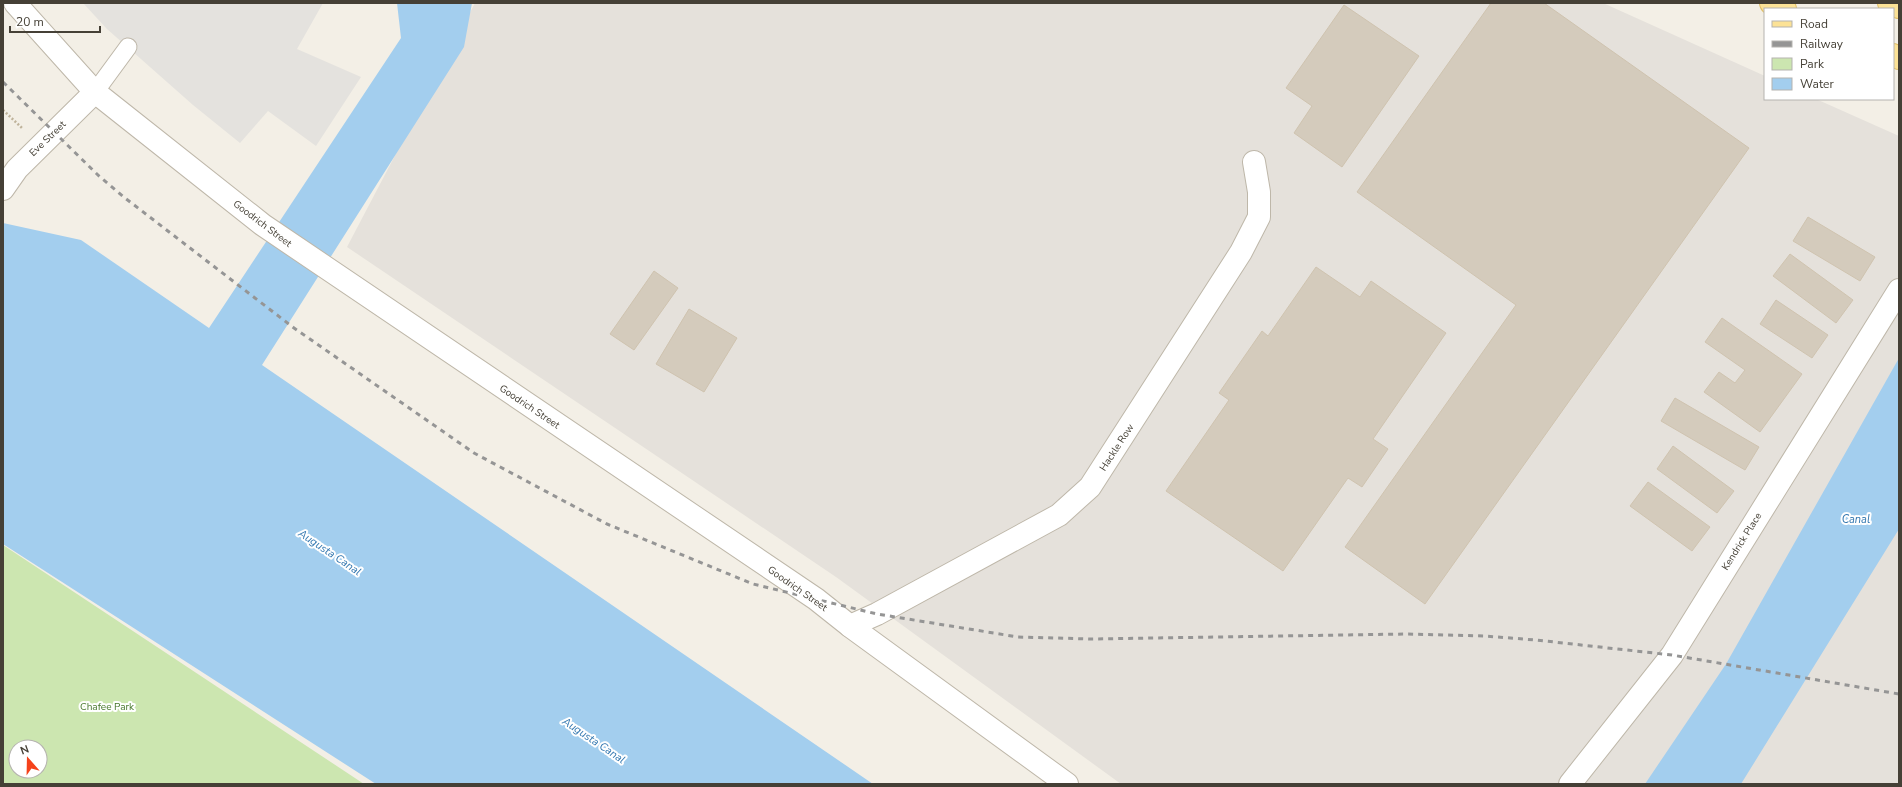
<svg xmlns="http://www.w3.org/2000/svg" width="1902" height="787" font-family="'Nunito Sans',sans-serif">
	<style>
		.industrial { fill: #e5e1db }
		.green { fill: #cce6b0; fill-rule: evenodd }
		.parking { fill: #e4e2de }
		.water { fill: #a3ceee }
		.building { fill: #d4cbbc; stroke: #cfc3af }
		.lines { fill: none; stroke-linecap: round; stroke-linejoin: round }
		.lane-casing { stroke: #beb7a9; stroke-width: 19 }
		.street-casing { stroke: #beb7a9; stroke-width: 24 }
		.primary-casing { stroke: #e1bf66; stroke-width: 24 }
		.path { stroke: #bfb39b; stroke-width: 2.5; stroke-dasharray: 2 2; stroke-linecap: butt }
		.lane { stroke: #fff; stroke-width: 17 }
		.street { stroke: #fff; stroke-width: 22 }
		.primary { stroke: #fce296; stroke-width: 22 }
		.rail { stroke: #959595; stroke-width: 3; stroke-dasharray: 5 5; stroke-linecap: butt }
		.labels { text-anchor: middle; stroke-width: 4; stroke-linejoin: round; paint-order: stroke }
		.street-label { font-size: 10px; fill: #454036; stroke: #fff }
		.park-label { font-size: 10px; fill: #45762a; stroke: #fff }
		.water-label { font-size: 11px; font-style: italic; fill: #3176af; stroke: #fff }
	</style>
	<rect width="100%" height="100%" fill="#f3efe6"/>
	<path class="industrial" d="M 475,3 L 1603,3 L 1765,76 L 1765,99 L 1816,99 L 1899,136 L 1899,784 L 1121,784 L 836,577 L 347,247 Z"/>
	<path class="green" d="M 3,545 L 364,784 L 3,784 ZM 16,747 L 40,747 L 40,771 L 16,771 Z"/>
	<path class="parking" d="M 83,3 L 323,3 L 297,49 L 361,77 L 316,146 L 268,111 L 240,143 L 193,105 L 107,29 Z"/>
	<g class="water">
		<path d="M 397,3 L 472,3 L 464,47 L 262,365 L 873,784 L 376,784 L 3,544 L 3,223 L 81,240 L 209,328 L 401,38 Z"/>
		<path d="M 1899,358 L 1899,529 L 1741,784 L 1645,784 L 1726,664 Z"/>
	</g>
	<g class="building">
		<path d="M 1491,3 L 1544,3 L 1749,148 L 1425,604 L 1345,547 L 1516,305 L 1357,192 Z"/>
		<path d="M 1344,5 L 1419,56 L 1342,167 L 1294,133 L 1312,106 L 1286,88 Z"/>
		<path d="M 1808,217 L 1875,257 L 1860,281 L 1793,241 Z"/>
		<path d="M 1790,254 L 1853,300 L 1836,323 L 1773,276 Z"/>
		<path d="M 1316,267 L 1360,297 L 1371,281 L 1446,333 L 1373,439 L 1388,449 L 1362,487 L 1348,478 L 1283,571 L 1166,491 L 1229,400 L 1219,393 L 1262,331 L 1268,336 Z"/>
		<path d="M 654,271 L 678,288 L 634,350 L 610,334 Z"/>
		<path d="M 1776,300 L 1828,335 L 1812,358 L 1760,324 Z"/>
		<path d="M 689,309 L 737,338 L 704,392 L 656,364 Z"/>
		<path d="M 1722,318 L 1802,374 L 1760,432 L 1704,392 L 1719,372 L 1735,383 L 1745,370 L 1705,342 Z"/>
		<path d="M 1675,398 L 1759,447 L 1745,470 L 1661,421 Z"/>
		<path d="M 1673,446 L 1734,491 L 1717,513 L 1657,469 Z"/>
		<path d="M 1648,482 L 1710,527 L 1692,551 L 1630,506 Z"/>
	</g>
	<g class="lines">
		<g class="lane-casing">
			<path id="lane" d="M 95,92 L 128,47"/>
		</g>
		<g class="street-casing">
			<g id="street">
				<path d="M 15,3 L 95,92 L 263,225 L 816,599 L 850,626 L 1067,784"/>
				<path d="M 3,189 L 17,169 L 95,92"/>
				<path d="M 850,626 L 877,614 L 1059,515 L 1090,487 L 1241,252 L 1259,217 L 1259,192 L 1254,162"/>
				<path d="M 1570,784 L 1672,655 L 1899,290"/>
			</g>
		</g>
		<g class="primary-casing">
			<g id="primary">
				<path d="M 1771,3 L 1785,9"/>
				<path d="M 1889,3 L 1899,7"/>
				<path d="M 1893,55 L 1899,58"/>
			</g>
		</g>
		<path class="path" d="M 3,110 L 22,128"/>
		<use href="#lane" class="lane"/>
		<use href="#street" class="street"/>
		<use href="#primary" class="primary"/>
		<path class="rail" d="M 3,82 L 99,176 L 125,198 L 294,328 L 474,453 L 607,524 L 753,584 L 877,614 L 1018,637 L 1091,639 L 1406,634 L 1484,636 L 1536,640 L 1672,655 L 1899,694"/>
	</g>
	<g class="labels">
		<g class="street-label">
			<text transform="translate(47 138) rotate(-44)" y="4">Eve Street</text>
			<text transform="translate(263 223) rotate(37)" y="4">Goodrich Street</text>
			<text transform="translate(530 406) rotate(34)" y="4">Goodrich Street</text>
			<text transform="translate(1116 447) rotate(-57)" y="4">Hackle Row</text>
			<text transform="translate(1741 541) rotate(-58)" y="4">Kendrick Place</text>
			<text transform="translate(798 588) rotate(35)" y="4">Goodrich Street</text>
		</g>
		<g class="park-label">
			<text x="107" y="710">Chafee Park</text>
		</g>
		<g class="water-label">
			<text x="1856" y="523">Canal</text>
			<text transform="translate(330 552) rotate(34)" y="4">Augusta Canal</text>
			<text transform="translate(594 740) rotate(34)" y="4">Augusta Canal</text>
		</g>
	</g>
	<rect width="1902" height="787" fill="none" stroke="#454036" stroke-width="8"/>
	<rect x="1764" y="8" width="130" height="92" fill="#ffffff" stroke="#b5b3af"/>
	<rect x="1772" y="21" width="20" height="6" fill="#fce296" stroke="#b5b3af"/>
	<text x="1800" y="28" font-size="12" fill="#454036">Road</text>
	<rect x="1772" y="41" width="20" height="6" fill="#959595" stroke="#b5b3af"/>
	<text x="1800" y="48" font-size="12" fill="#454036">Railway</text>
	<rect x="1772" y="58" width="20" height="12" fill="#cce6b0" stroke="#b5b3af"/>
	<text x="1800" y="68" font-size="12" fill="#454036">Park</text>
	<rect x="1772" y="78" width="20" height="12" fill="#a3ceee" stroke="#b5b3af"/>
	<text x="1800" y="88" font-size="12" fill="#454036">Water</text>
	<g transform="translate(28 759) rotate(340)"><circle r="19" fill="#ffffff" stroke="#b5b3af"/>
	<path d="M0-3L7 15L0 10L-7 15Z" fill="#f5421b"/>
	<text y="-6" font-size="11" font-weight="bold" text-anchor="middle" fill="#454036">N</text>
	</g>
	<path d="M10 26v6h90v-6" fill="none" stroke="#454036" stroke-width="2"/>
	<text x="16" y="26" font-size="12" fill="#454036" stroke="#ffffff" stroke-width="3" paint-order="stroke">20 m</text>
</svg>
